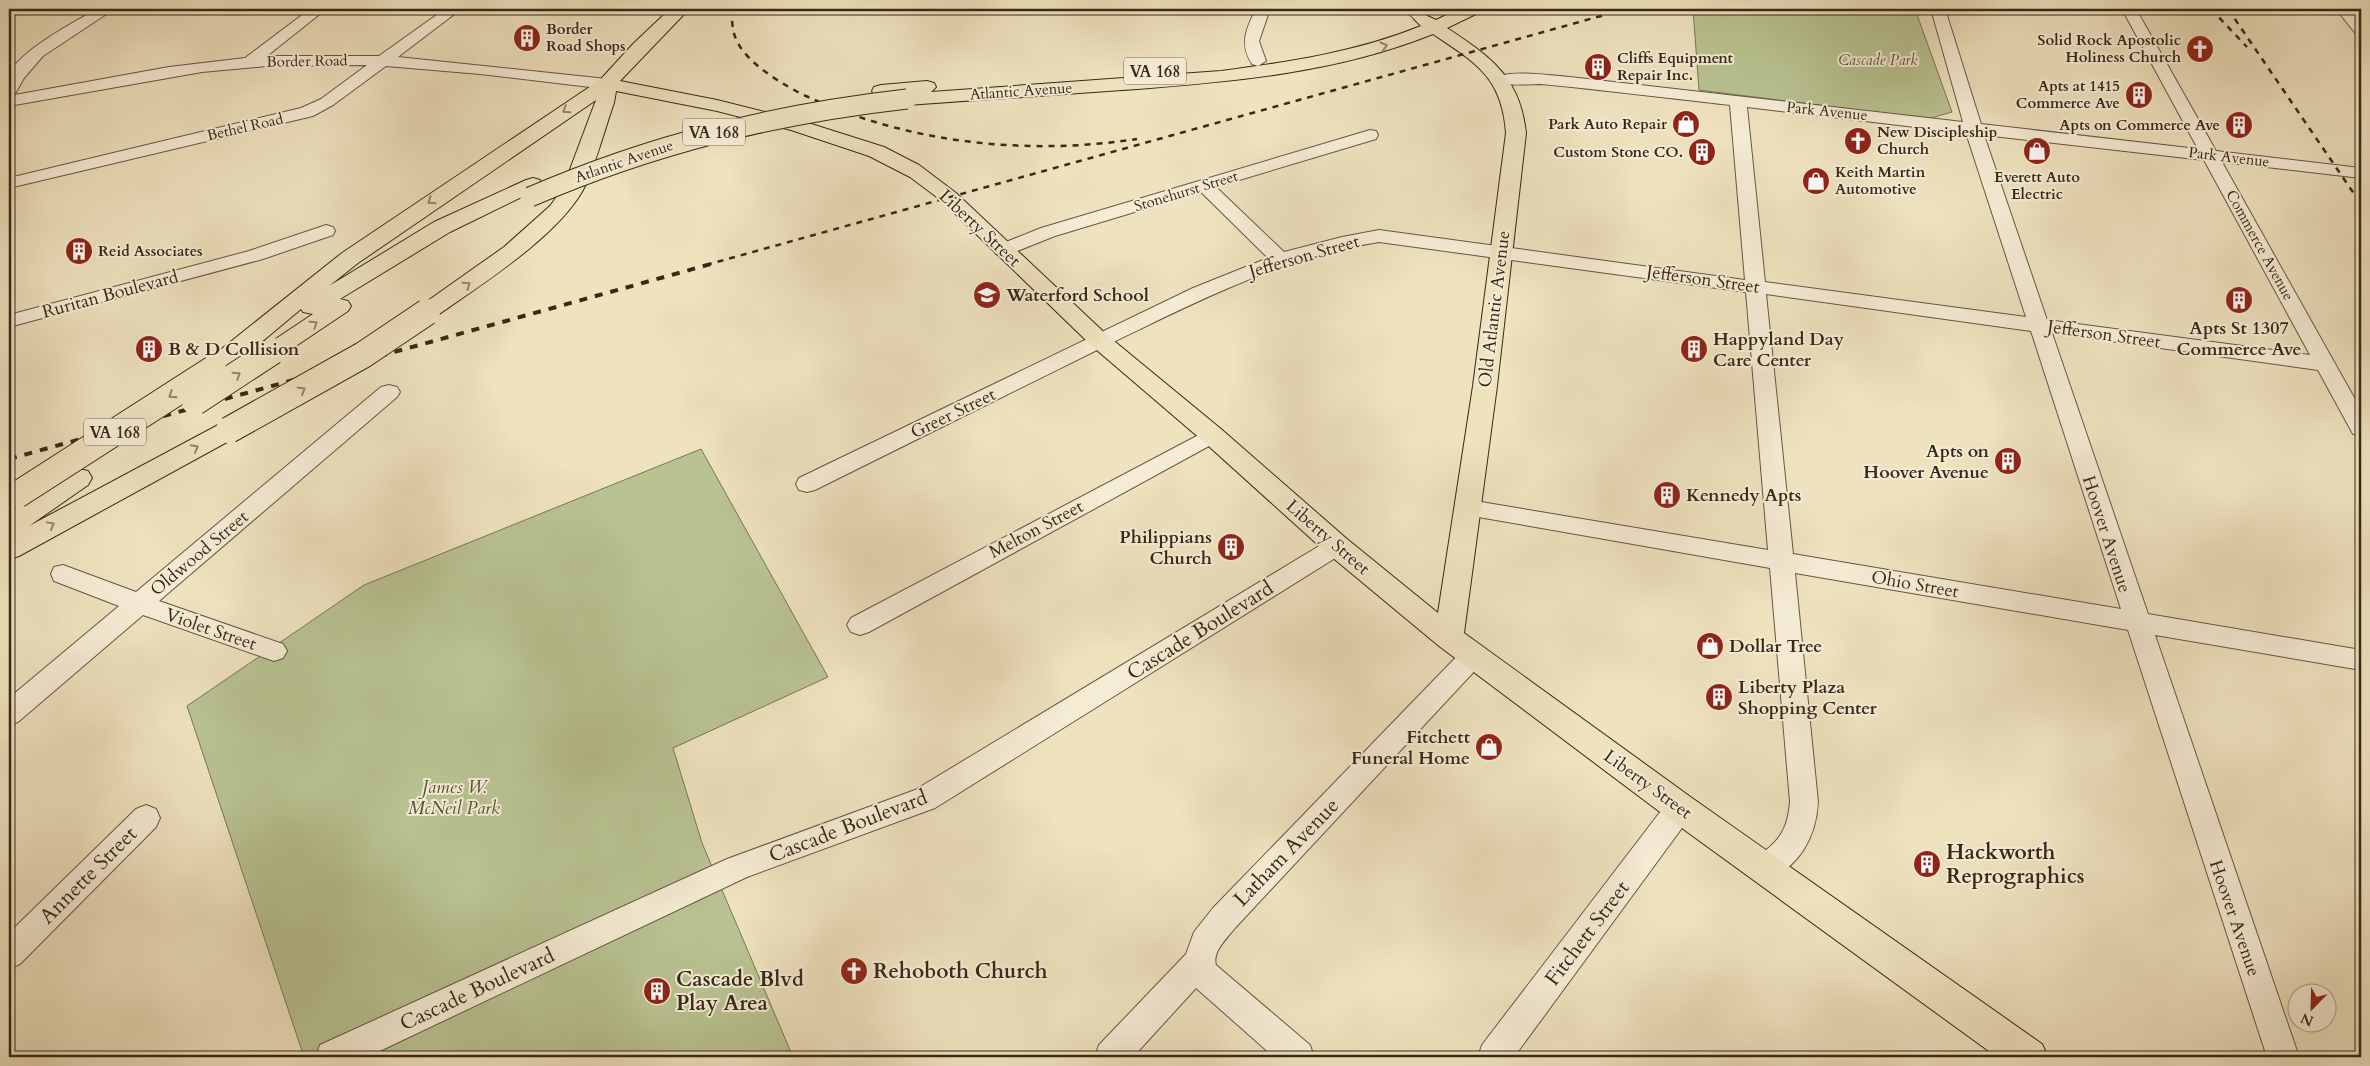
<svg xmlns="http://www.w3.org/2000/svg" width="2370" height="1066" font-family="Cardo,serif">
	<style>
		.green { fill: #b9c392; stroke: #787655 }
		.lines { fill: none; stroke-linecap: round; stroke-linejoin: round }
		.minor-casing { stroke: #645742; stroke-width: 2 }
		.major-casing { stroke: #362918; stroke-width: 2 }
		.minor { fill: #f5ecd5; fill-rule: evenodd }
		.major { fill: #efe2bf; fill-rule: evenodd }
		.rail-far1 { stroke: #362918; stroke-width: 2.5; stroke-dasharray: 6 6; stroke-linecap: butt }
		.rail { stroke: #362918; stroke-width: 4; stroke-dasharray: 8 8; stroke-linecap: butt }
		.major-bridge-far1-casing { stroke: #362918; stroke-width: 21; stroke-linecap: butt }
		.major-bridge-casing { stroke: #362918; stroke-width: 28; stroke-linecap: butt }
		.major-bridge-far1 { stroke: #efe2bf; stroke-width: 19 }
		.major-bridge { stroke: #efe2bf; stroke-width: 26 }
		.oneway { stroke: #92866c }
		.labels { text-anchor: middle; stroke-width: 4; stroke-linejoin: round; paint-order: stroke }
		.far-poi-label { font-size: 15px; font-weight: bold; fill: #362918; stroke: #f5ecd5; text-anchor: start }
		.far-park-label { font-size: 15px; font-style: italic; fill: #575036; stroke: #f5ecd5 }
		.far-street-label { font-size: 15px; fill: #362918; stroke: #f5ecd5 }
		.shield { fill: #f5ecd5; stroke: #6f6451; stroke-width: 1 }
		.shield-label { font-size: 16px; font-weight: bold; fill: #362918 }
		.street-label { font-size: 18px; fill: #362918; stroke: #f5ecd5 }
		.poi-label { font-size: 18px; font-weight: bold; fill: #362918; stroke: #f5ecd5; text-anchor: start }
		.park-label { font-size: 18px; font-style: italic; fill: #575036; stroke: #f5ecd5 }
		.near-street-label { font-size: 21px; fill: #362918; stroke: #f5ecd5 }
		.near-poi-label { font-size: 21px; font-weight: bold; fill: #362918; stroke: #f5ecd5; text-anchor: start }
	</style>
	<rect width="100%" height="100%" fill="#efe2bf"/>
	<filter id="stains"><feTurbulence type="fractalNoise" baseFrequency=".004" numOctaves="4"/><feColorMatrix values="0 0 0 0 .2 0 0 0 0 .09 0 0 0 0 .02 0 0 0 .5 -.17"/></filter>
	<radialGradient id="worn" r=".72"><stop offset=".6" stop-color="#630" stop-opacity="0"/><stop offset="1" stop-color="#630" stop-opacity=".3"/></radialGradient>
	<g class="green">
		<path d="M 1693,9 L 1915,9 L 1952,112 L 1928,119 L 1699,90 Z"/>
		<path d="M 701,449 L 828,677 L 673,748 L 702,843 L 793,1057 L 304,1057 L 187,706 L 364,585 Z"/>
	</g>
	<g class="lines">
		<g class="minor-casing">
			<g id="minor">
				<path d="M 97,9 L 114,9 L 43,56 L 24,78 L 15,94 L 9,96 C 9,90 7,82 9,76 C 15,53 76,21 97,9 Z"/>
				<path d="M 310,9 L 326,9 L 267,56 L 379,56 L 445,9 L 461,9 L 398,57 L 607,79 L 615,84 L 607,89 L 480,74 L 386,66 L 333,105 L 313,116 L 9,188 L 9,178 L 301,108 L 321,99 L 367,65 L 267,66 L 202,72 L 9,106 L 9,96 L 169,67 L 245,58 Z"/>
				<path d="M 1256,9 L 1270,9 L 1259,41 L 1266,61 L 1258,66 L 1252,64 C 1239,44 1246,29 1256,9 Z"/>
				<path d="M 1403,9 L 1419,9 L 1430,19 L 1423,23 L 1418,22 Z"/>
				<path d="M 1931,9 L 1945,9 L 1981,124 L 2198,149 L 2122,9 L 2136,9 L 2216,151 L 2361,168 L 2361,178 L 2222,162 L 2361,410 L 2361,436 L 2353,434 L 2318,370 L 2052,333 L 2148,614 L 2361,650 L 2361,670 L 2155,635 L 2299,1057 L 2267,1057 L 2128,630 L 1795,573 L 1818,802 C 1816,838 1799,868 1764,881 L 1754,877 L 1749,868 C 1753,859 1757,856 1765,851 C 1783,837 1788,824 1790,802 L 1770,568 L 1461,514 L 1457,508 L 1461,502 L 1469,500 L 1768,550 L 1746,292 L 1379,242 C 1276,259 1190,305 1097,350 C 1003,397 909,443 815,490 L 807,492 L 799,490 L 796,484 L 799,478 L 1193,288 L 1268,258 L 1201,192 L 1055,236 L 1010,254 L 996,254 L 994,250 L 996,246 L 1041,228 L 1370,130 L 1376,131 L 1378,135 L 1376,139 L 1216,187 L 1284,252 L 1342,237 L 1379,230 L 1745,280 L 1730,105 C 1667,98 1604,90 1541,84 C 1530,84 1498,87 1493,80 C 1502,68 1555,76 1570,77 L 1963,122 ZM 1747,107 L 1966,133 L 2026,317 L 1765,282 ZM 1984,135 L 2204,160 L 2310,355 L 2047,320 ZM 1766,294 L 2031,331 L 2121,609 L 1793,554 Z"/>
				<path d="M 2336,9 L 2351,9 L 2361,22 L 2361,35 L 2356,34 Z"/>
				<path d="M 326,225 L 333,227 L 335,231 L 333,235 L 263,259 L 9,327 L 9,315 L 249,251 Z"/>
				<path d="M 389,385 L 397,387 L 400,392 L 397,397 L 159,601 L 283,644 L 287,651 L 283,658 L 274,661 L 143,615 L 18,722 L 9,725 L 9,698 L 119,606 L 54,581 L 51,574 L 54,567 L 63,565 L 136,592 L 381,387 Z"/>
				<path d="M 1212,428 L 1220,430 L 1223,435 L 1220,440 L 869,632 L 860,635 L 851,632 L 847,625 L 851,618 Z"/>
				<path d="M 1337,537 L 1345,540 L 1349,546 L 1345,552 L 935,808 L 747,877 L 367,1057 L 316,1057 L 320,1045 L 727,859 L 915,790 L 1329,540 Z"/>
				<path d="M 1473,646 L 1482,649 L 1486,656 L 1482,663 L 1235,928 C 1227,938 1212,952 1216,965 L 1310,1045 L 1314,1057 L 1274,1057 L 1196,988 L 1133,1057 L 1095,1057 L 1099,1045 L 1186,954 L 1194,932 L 1213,908 L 1464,649 Z"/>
				<path d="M 1680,796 L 1690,799 L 1694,808 L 1690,817 L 1514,1057 L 1478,1057 L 1482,1045 L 1670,799 Z"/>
				<path d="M 146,805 L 156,809 L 160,818 L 156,827 L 20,964 L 9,969 L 9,933 L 136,809 Z"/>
			</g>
		</g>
		<g class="major-casing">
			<g id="major">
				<path d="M 670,9 L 689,9 L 620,81 L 717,100 L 805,122 L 884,147 L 919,165 L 956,193 L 1108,336 L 1221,429 L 1347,539 L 1438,613 L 1473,386 L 1506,133 C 1502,77 1476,63 1433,34 C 1334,74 1227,82 1122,90 C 1050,95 979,100 907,105 L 900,103 L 898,99 L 901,95 L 874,95 L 872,91 L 874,87 L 881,85 L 927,81 L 934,83 L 936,87 L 931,92 L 1221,71 C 1289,62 1357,52 1421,26 L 1414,19 L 1417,15 L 1423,14 L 1436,20 L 1459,9 L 1480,9 L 1478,13 L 1447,28 C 1491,57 1520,77 1526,133 L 1497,386 L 1464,633 L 1692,798 L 2042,1044 L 2048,1057 L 1997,1057 L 1668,818 L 1439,646 L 1327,553 L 1203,441 L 1092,346 L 942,201 L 910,177 L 869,156 L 791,130 L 717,111 L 616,91 L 614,103 C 605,128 595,167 583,190 C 556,238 480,285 435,317 L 427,319 L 419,317 L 415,312 L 419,307 L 504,247 L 550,206 L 563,188 L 596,100 L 358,263 L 329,286 L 434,222 L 526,180 L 533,178 L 540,180 L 543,184 L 540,188 L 450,232 L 340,299 L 348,301 L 351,306 L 348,311 L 281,356 L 273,359 L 265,356 L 261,351 L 265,346 L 313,314 L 303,312 L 301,309 L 222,375 L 213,377 L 204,375 L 201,369 L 204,363 L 342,253 L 600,80 L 634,43 Z"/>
				<path d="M 229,421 L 238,424 L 242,430 L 238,436 L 19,556 L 9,559 L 9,537 L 11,535 L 9,536 L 9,513 L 70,471 L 79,469 L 88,471 L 92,478 L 88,485 L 29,526 L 220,424 Z"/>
			</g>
		</g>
		<use href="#minor" class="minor"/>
		<use href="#major" class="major"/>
		<g class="rail-far1">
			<path d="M 731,9 C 732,18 732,31 736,39 C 746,63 783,85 806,96 C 908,143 1026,156 1137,139"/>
			<path d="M 2211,9 L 2247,47"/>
			<path d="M 2228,9 L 2361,204"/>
			<path d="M 706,265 L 1626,9"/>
		</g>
		<path class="rail" d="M 9,459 L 711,264"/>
		<g class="major-bridge-far1-casing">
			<path id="major-bridge-far1" d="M 530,197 C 653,144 774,114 907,99"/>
		</g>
		<g class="major-bridge-casing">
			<g id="major-bridge">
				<path d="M 195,402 L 273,351"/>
				<path d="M 229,430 L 363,355 L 427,312"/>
				<path d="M 17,495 L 213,369"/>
			</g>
		</g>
		<use href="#major-bridge-far1" class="major-bridge-far1"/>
		<use href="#major-bridge" class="major-bridge"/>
	</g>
	<defs><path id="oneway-chevron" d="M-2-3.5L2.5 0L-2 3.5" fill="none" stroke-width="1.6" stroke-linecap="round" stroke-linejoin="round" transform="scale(1.25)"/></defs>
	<g class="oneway">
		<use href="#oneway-chevron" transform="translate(1384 46) rotate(-16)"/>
		<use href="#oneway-chevron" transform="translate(566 110) rotate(147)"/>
		<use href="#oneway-chevron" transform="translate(431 201) rotate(146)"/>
		<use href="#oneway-chevron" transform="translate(467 285) rotate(-35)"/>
		<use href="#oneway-chevron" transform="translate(314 324) rotate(-34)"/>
		<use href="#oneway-chevron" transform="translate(237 375) rotate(-33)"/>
		<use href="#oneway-chevron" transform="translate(302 390) rotate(-30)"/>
		<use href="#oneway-chevron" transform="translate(172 395) rotate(147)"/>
		<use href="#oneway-chevron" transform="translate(195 448) rotate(-28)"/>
		<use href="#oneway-chevron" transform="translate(51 525) rotate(-29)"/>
	</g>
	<defs>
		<g id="building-disc" transform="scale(1.4375)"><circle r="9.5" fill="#8f2418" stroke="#f5ecd5"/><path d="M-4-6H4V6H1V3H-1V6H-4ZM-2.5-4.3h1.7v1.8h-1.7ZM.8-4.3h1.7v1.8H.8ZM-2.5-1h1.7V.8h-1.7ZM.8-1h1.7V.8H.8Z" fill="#fff"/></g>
		<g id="church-disc" transform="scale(1.4375)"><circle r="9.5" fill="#8f2418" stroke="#f5ecd5"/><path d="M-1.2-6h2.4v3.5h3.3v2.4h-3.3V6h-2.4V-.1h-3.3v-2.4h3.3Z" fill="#fff"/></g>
		<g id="shop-disc" transform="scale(1.4375)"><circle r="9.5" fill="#8f2418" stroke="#f5ecd5"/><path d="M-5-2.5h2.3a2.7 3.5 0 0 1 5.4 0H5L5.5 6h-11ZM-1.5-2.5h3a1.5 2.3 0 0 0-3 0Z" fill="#fff"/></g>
		<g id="school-disc" transform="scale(1.4375)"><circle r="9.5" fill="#8f2418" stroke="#f5ecd5"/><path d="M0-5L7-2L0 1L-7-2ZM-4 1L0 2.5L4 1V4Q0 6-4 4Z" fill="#fff"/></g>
	</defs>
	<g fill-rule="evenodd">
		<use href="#building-disc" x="527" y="38"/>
		<use href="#church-disc" x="2200" y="49"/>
		<use href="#building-disc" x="1598" y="67"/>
		<use href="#building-disc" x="2139" y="95"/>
		<use href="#shop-disc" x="1686" y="124"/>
		<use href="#building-disc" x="2239" y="125"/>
		<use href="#church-disc" x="1858" y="141"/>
		<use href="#shop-disc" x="2037" y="151"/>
		<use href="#building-disc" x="1702" y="152"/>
		<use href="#shop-disc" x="1816" y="181"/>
		<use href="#building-disc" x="79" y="251"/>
		<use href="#school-disc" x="987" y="295"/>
		<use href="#building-disc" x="2239" y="300"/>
		<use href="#building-disc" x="149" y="349"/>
		<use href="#building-disc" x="1694" y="349"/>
		<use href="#building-disc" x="2008" y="461"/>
		<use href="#building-disc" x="1667" y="495"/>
		<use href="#building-disc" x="1231" y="547"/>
		<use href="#shop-disc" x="1710" y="646"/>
		<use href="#building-disc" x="1719" y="697"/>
		<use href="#shop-disc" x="1489" y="747"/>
		<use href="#building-disc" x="1927" y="864"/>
		<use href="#church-disc" x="854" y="971"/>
		<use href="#building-disc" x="657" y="991"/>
	</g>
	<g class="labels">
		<g class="far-poi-label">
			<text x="546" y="34">Border<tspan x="546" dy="17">Road Shops</tspan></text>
			<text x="2181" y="45" text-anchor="end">Solid Rock Apostolic<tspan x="2181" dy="17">Holiness Church</tspan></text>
			<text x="1617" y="63">Cliffs Equipment<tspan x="1617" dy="17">Repair Inc.</tspan></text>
			<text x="2120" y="91" text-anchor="end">Apts at 1415<tspan x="2120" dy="17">Commerce Ave</tspan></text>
			<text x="1667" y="129" text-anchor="end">Park Auto Repair</text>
			<text x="2220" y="130" text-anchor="end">Apts on Commerce Ave</text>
			<text x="1877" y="137">New Discipleship<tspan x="1877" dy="17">Church</tspan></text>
			<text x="1683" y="157" text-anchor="end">Custom Stone CO.</text>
			<text x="1835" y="177">Keith Martin<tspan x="1835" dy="17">Automotive</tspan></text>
			<text x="2037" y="182" text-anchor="middle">Everett Auto<tspan x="2037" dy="17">Electric</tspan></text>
			<text x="98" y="256">Reid Associates</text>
		</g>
		<g class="far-park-label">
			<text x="1878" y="65">Cascade Park</text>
		</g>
		<g class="far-street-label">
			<text transform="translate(307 61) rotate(-1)" y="5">Border Road</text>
			<text transform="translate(1021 91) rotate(-4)" y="5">Atlantic Avenue</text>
			<text transform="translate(1827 111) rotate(6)" y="5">Park Avenue</text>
			<text transform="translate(245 127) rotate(-13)" y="5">Bethel Road</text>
			<text transform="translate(2229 157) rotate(7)" y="5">Park Avenue</text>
			<text transform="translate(624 161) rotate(-19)" y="5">Atlantic Avenue</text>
			<text transform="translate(1186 191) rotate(-17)" y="5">Stonehurst Street</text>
			<text transform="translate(2260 245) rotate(61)" y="5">Commerce Avenue</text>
		</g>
		<g class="shield">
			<rect x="1124" y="57.5" width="62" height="27" rx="4"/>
			<rect x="683" y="118.5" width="62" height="27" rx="4"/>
			<rect x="84" y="418.5" width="62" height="27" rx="4"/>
		</g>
		<g class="shield-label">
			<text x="1155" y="77">VA 168</text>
			<text x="714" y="138">VA 168</text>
			<text x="115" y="438">VA 168</text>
		</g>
		<g class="street-label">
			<text transform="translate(980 228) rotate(43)" y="6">Liberty Street</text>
			<text transform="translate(1304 256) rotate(-16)" y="6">Jefferson Street</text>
			<text transform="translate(1703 279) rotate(8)" y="6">Jefferson Street</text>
			<text transform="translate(110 294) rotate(-15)" y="6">Ruritan Boulevard</text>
			<text transform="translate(1494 309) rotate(-83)" y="6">Old Atlantic Avenue</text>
			<text transform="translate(2104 334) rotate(8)" y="6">Jefferson Street</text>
			<text transform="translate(953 413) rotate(-26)" y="6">Greer Street</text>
			<text transform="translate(1036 529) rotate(-28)" y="6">Melton Street</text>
			<text transform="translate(2107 534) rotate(72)" y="6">Hoover Avenue</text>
			<text transform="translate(1328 537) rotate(41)" y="6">Liberty Street</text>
			<text transform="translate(199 553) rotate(-40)" y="6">Oldwood Street</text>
			<text transform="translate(1915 584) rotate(10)" y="6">Ohio Street</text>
			<text transform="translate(211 629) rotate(19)" y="6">Violet Street</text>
			<text transform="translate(1648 784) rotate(36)" y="6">Liberty Street</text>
			<text transform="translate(2235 918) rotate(71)" y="6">Hoover Avenue</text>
		</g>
		<g class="poi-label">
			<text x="1006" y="301">Waterford School</text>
			<text x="2239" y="334" text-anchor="middle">Apts St 1307<tspan x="2239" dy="21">Commerce Ave</tspan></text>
			<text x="1713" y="345">Happyland Day<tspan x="1713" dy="21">Care Center</tspan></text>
			<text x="168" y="355">B &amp; D Collision</text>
			<text x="1989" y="457" text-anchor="end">Apts on<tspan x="1989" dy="21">Hoover Avenue</tspan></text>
			<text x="1686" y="501">Kennedy Apts</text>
			<text x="1212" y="543" text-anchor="end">Philippians<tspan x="1212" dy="21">Church</tspan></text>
			<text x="1729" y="652">Dollar Tree</text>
			<text x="1738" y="693">Liberty Plaza<tspan x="1738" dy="21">Shopping Center</tspan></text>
			<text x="1470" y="743" text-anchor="end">Fitchett<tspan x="1470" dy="21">Funeral Home</tspan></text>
		</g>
		<g class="park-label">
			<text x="454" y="793">James W.<tspan x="454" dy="21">McNeil Park</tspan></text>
		</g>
		<g class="near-street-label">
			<text transform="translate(1200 630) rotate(-32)" y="7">Cascade Boulevard</text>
			<text transform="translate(848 826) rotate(-21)" y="7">Cascade Boulevard</text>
			<text transform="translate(1286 852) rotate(-46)" y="7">Latham Avenue</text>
			<text transform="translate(88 875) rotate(-45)" y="7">Annette Street</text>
			<text transform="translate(1587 933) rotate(-53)" y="7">Fitchett Street</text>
			<text transform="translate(477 989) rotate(-25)" y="7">Cascade Boulevard</text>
		</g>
		<g class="near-poi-label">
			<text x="1946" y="859">Hackworth<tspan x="1946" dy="24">Reprographics</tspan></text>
			<text x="873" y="978">Rehoboth Church</text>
			<text x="676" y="986">Cascade Blvd<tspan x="676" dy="24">Play Area</tspan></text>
		</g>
	</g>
	<rect width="2370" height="1066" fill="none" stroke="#efe2bf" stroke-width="30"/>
	<rect x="10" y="10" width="2350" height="1046" fill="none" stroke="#362918" stroke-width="2.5"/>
	<rect x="15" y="15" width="2340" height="1036" fill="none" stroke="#362918"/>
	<g transform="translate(2312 1008) rotate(203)"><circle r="24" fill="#f5ecd5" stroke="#a99e89"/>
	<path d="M0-4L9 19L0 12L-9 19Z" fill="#8f2418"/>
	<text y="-8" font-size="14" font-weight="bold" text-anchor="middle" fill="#362918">N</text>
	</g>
	<rect width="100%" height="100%" filter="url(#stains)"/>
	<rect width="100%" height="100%" fill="url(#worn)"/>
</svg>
